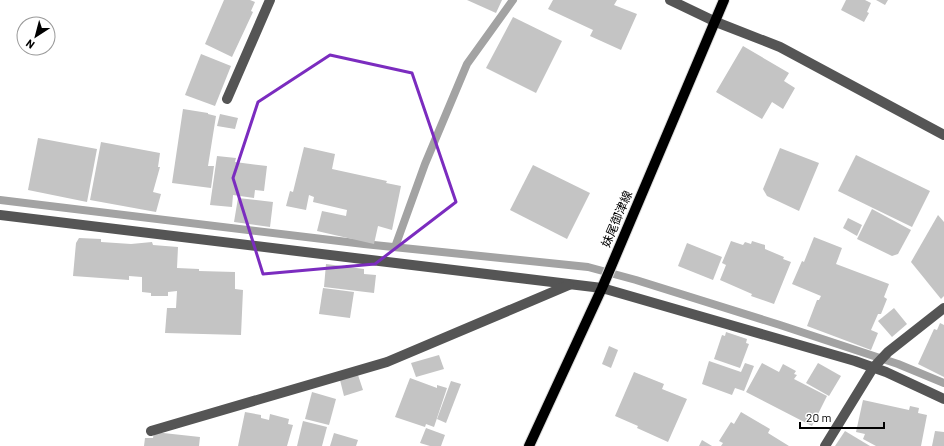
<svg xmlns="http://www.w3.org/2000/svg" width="944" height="446" font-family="Barlow,'Noto Sans JP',sans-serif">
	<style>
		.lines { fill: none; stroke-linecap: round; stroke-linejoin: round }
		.stream { stroke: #a3a3a3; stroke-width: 8 }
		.building { fill: #c4c4c4 }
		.major-casing { stroke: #dbdbdb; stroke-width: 12 }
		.minor { stroke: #555; stroke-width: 10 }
		.major { stroke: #000; stroke-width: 10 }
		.marked { fill: none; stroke: #7b2cbf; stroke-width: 3; stroke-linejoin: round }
		.labels { text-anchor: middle; stroke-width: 3.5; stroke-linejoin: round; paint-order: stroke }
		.street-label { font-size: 12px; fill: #000; stroke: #fff }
	</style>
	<rect width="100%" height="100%" fill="#fff"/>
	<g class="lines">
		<g class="stream">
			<path d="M 0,200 L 364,244 L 588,267 L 636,280 L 780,325 L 898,364 L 944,383"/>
			<path d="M 395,247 L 425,164 L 467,64 L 513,0"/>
		</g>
	</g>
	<g class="building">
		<path d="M 224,0 L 250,0 L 255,2 L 251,11 L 253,12 L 232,57 L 205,44 Z"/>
		<path d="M 467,0 L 502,0 L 496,13 Z"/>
		<path d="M 553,0 L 617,0 L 614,5 L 637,14 L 621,50 L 590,36 L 593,30 L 548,9 Z"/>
		<path d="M 846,0 L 865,0 L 871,3 L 867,12 L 869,13 L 864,22 L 841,10 Z"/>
		<path d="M 876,0 L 888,0 L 885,5 Z"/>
		<path d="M 513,17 L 562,41 L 536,93 L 486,68 Z"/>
		<path d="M 743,46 L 789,73 L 784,81 L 795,88 L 783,109 L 772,102 L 762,119 L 716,92 Z"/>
		<path d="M 201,54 L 231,66 L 215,106 L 185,95 Z"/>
		<path d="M 183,109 L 208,113 L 208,114 L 216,116 L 208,166 L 214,166 L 211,188 L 172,183 Z"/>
		<path d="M 220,114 L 238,118 L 235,129 L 217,126 Z"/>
		<path d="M 38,138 L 97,149 L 87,202 L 28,190 Z"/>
		<path d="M 101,142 L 160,153 L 158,167 L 160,167 L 153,192 L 161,194 L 156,212 L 90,200 Z"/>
		<path d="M 304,147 L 335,154 L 332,169 L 387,181 L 386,183 L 401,186 L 392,230 L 378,226 L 374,244 L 317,231 L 322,211 L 346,216 L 347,210 L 313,202 L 314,197 L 309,195 L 306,210 L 286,206 L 290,191 L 293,192 Z"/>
		<path d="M 780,148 L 819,163 L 799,211 L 767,196 L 763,189 Z"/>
		<path d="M 856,155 L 930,191 L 912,227 L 838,191 Z"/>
		<path d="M 217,156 L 236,158 L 235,162 L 267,166 L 264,191 L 255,190 L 254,198 L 233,195 L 232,207 L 210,205 Z"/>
		<path d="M 533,165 L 590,193 L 567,239 L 510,210 Z"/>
		<path d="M 238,198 L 273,202 L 270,227 L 234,222 Z"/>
		<path d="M 872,209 L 911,230 L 898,254 L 892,256 L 857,239 Z"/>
		<path d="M 938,215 L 944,222 L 944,296 L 941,299 L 911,262 Z"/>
		<path d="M 848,218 L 862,225 L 857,236 L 843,228 Z"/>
		<path d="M 814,237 L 842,248 L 836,264 L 889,284 L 884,297 L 887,299 L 881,314 L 878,314 L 871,330 L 878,333 L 871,350 L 807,326 L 817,300 L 819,300 L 821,296 L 792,284 L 802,261 L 804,262 Z"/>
		<path d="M 79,238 L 101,239 L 101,242 L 131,244 L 152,242 L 153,245 L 178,247 L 177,268 L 199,269 L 199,271 L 235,272 L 235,289 L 243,290 L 241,335 L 165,333 L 167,308 L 176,308 L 177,291 L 168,292 L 168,296 L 151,296 L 151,293 L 142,292 L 142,277 L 129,276 L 129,280 L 73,276 L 76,243 Z"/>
		<path d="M 731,241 L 743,245 L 745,242 L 751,244 L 752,241 L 765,245 L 765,249 L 784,257 L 783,259 L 791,262 L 774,304 L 751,296 L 752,294 L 720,280 L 726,265 L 722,263 Z"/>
		<path d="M 687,243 L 722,257 L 713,280 L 678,266 Z"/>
		<path d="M 326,264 L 364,269 L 364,274 L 376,275 L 374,293 L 324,287 Z"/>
		<path d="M 323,288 L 354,292 L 350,318 L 319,314 Z"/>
		<path d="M 894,308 L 907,324 L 892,337 L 878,321 Z"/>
		<path d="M 940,323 L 944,325 L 944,377 L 918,364 L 934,329 L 937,330 Z"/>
		<path d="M 726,332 L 747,339 L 746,343 L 749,344 L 740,368 L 714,359 L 722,335 L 725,336 Z"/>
		<path d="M 609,346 L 618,350 L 611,368 L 602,364 Z"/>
		<path d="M 439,355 L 444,369 L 416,377 L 411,363 Z"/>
		<path d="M 709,361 L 741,372 L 745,363 L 754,366 L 744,391 L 735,388 L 732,395 L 702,384 Z"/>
		<path d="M 762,363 L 779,372 L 783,364 L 796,371 L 794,374 L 797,375 L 794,379 L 827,396 L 812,426 L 746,392 Z"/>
		<path d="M 818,363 L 841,376 L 829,396 L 806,383 Z"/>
		<path d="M 634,372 L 664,384 L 662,389 L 687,399 L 668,442 L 637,428 L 638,426 L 615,416 Z"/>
		<path d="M 358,375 L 363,390 L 344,396 L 340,380 Z"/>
		<path d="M 410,378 L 437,388 L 437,385 L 447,388 L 434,427 L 426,424 L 425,427 L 395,417 Z"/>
		<path d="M 451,381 L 461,384 L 446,423 L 437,419 Z"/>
		<path d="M 312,392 L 336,399 L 329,425 L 305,419 Z"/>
		<path d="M 863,400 L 909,410 L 910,406 L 919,408 L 918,413 L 927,415 L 921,446 L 876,446 L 863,439 L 865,434 L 856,432 Z"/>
		<path d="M 245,412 L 261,415 L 261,418 L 269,420 L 270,414 L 289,419 L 288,424 L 293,425 L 287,446 L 238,446 Z"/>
		<path d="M 741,412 L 770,429 L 768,433 L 789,446 L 721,446 L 723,443 L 719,441 L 731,422 L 734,424 Z"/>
		<path d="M 303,421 L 327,427 L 322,446 L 297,446 Z"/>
		<path d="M 426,428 L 445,435 L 441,446 L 430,446 L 420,443 Z"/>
		<path d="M 845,431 L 870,446 L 835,446 Z"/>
		<path d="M 935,431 L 944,432 L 944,446 L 932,446 Z"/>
		<path d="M 154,432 L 200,437 L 199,446 L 144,446 L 145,438 L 153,438 Z"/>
		<path d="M 334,433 L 358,440 L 356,446 L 330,446 Z"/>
		<path d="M 702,440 L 712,446 L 699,446 Z"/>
	</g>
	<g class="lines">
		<g class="major-casing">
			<path id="major" d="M 529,446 L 602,288 L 724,0"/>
		</g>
		<g class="minor">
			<path d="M 670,0 L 716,22 L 780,47 L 944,135"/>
			<path d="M 227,99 L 270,0"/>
			<path d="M 0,215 L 602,288 L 855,361 L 886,372 L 944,399"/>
			<path d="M 151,431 L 387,362 L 569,285"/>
			<path d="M 825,446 L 873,368 L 888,352 L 944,308"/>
		</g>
		<use href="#major" class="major"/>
	</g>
	<path class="marked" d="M 330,55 L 412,73 L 456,202 L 375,264 L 263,274 L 233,178 L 258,102 Z"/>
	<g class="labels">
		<g class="street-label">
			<text transform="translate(617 219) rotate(-67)" y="4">妹尾御津線</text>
		</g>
	</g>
	<g transform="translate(36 36) rotate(216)"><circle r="19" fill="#ffffff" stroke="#999999"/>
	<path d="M0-3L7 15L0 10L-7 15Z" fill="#000000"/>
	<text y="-6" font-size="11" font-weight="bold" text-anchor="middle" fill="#000000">N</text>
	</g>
	<path d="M800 422v6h84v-6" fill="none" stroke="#000000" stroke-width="2"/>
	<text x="806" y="422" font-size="12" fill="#000000" stroke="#ffffff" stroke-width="3" paint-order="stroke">20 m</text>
</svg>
